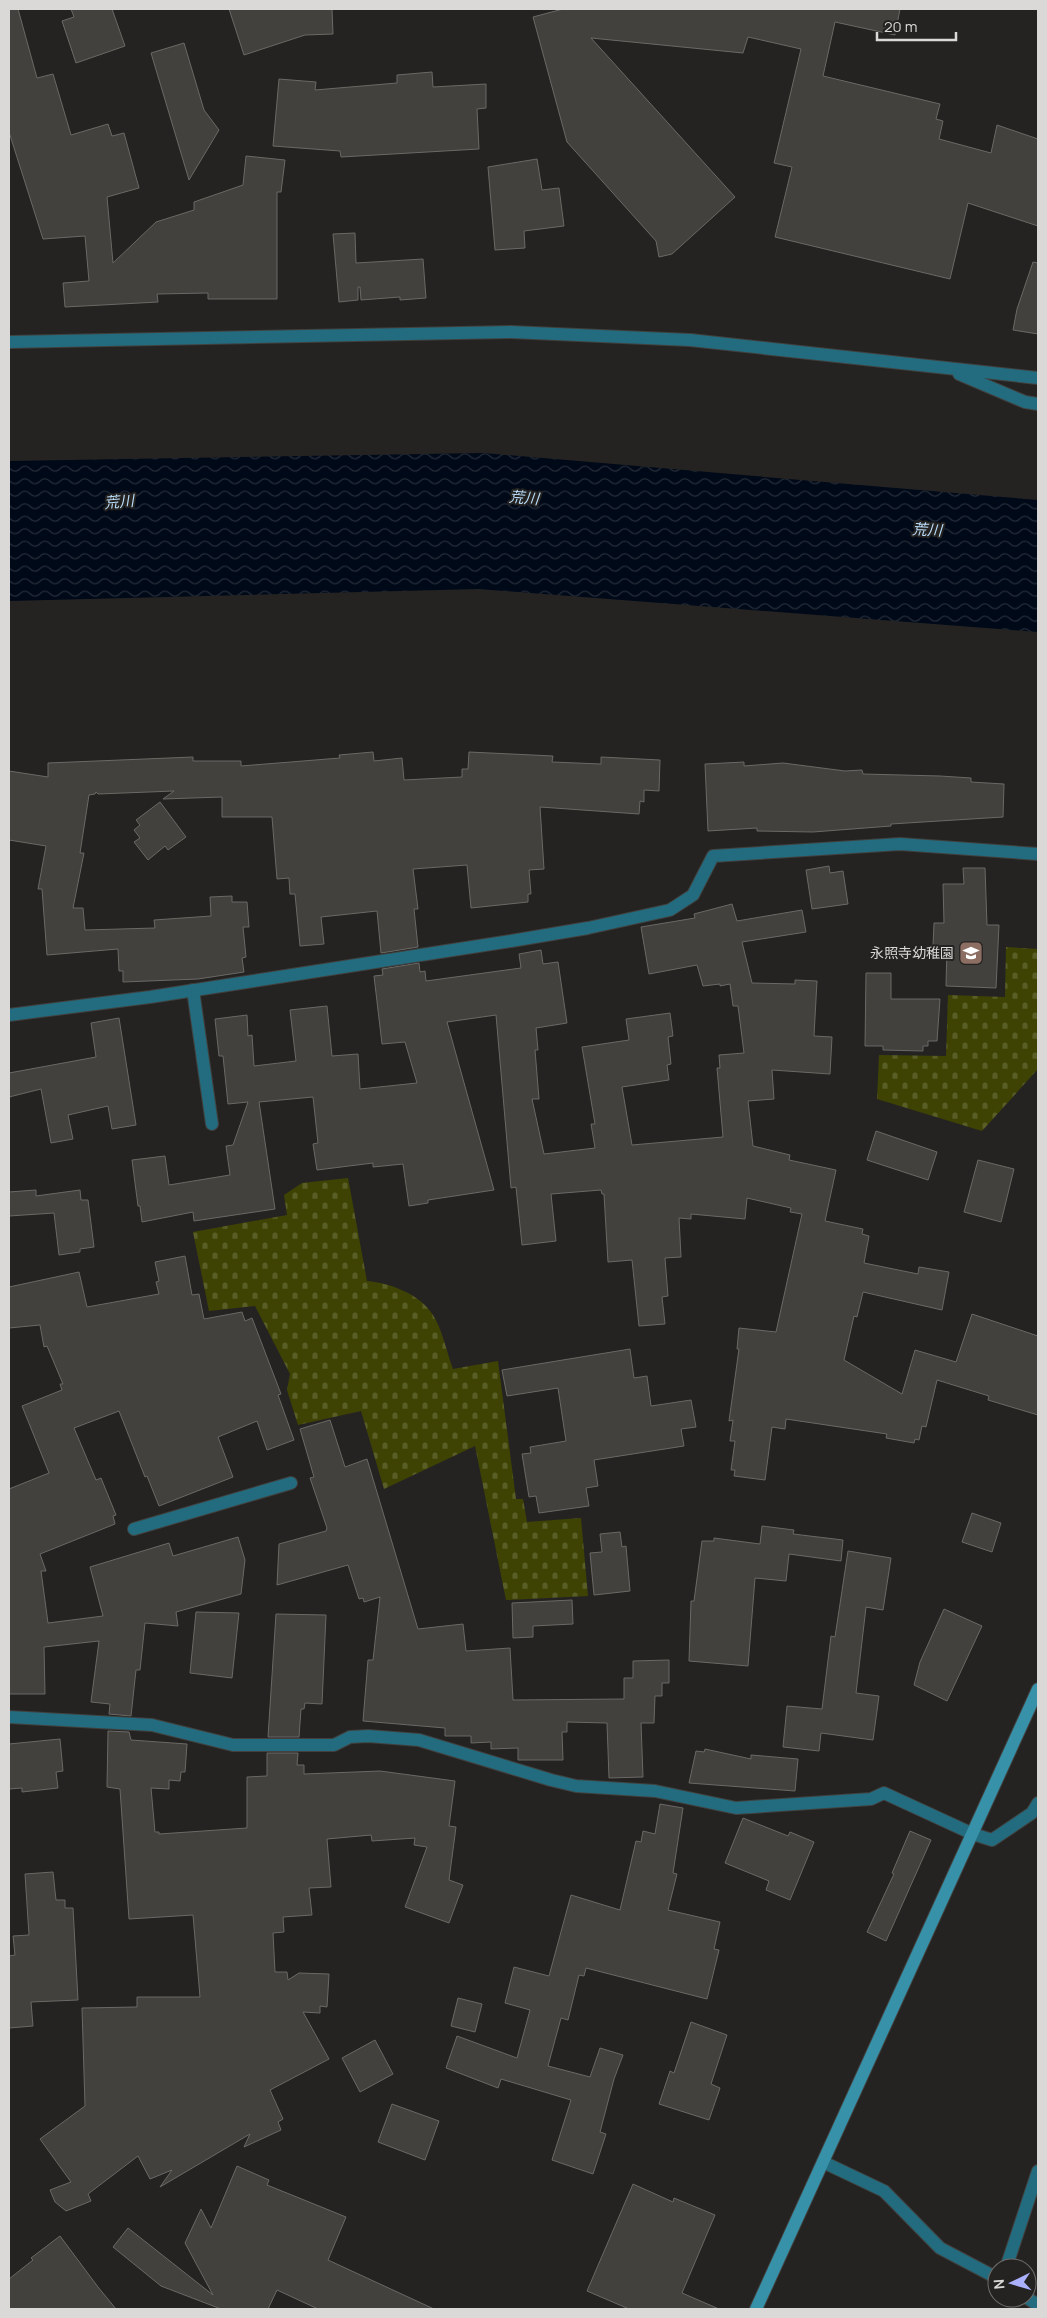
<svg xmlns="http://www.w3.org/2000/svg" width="1047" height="2318" font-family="Manrope,'Noto Sans JP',sans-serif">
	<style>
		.cemetery { fill: url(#cemetery-stones) }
		.water { fill: url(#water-waves) }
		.building { fill: #42413e; stroke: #6b6966 }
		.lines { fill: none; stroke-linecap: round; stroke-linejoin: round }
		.street-casing { stroke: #41403e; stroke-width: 14 }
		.secondary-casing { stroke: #41403e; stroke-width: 14 }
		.street { stroke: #236b7e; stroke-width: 12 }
		.secondary { stroke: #3791a9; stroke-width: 12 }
		.labels { text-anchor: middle; stroke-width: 4; stroke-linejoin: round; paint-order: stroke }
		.poi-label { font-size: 14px; fill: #dad9d7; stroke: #242321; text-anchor: end }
		.water-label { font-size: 15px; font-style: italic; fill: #baddfa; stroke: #242321 }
	</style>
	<defs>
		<pattern id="cemetery-stones" width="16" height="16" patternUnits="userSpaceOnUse" patternTransform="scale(1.25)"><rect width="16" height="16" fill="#3e4303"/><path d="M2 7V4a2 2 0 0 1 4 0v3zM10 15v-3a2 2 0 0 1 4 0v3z" fill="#595e27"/></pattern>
		<pattern id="water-waves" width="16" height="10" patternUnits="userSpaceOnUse" patternTransform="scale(1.25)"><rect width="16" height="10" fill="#000918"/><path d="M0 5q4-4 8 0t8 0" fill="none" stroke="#252c39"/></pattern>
	</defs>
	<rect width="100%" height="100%" fill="#242321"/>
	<g class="cemetery">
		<path d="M 1006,947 L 1038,949 L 1038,1069 L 982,1131 L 877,1099 L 879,1055 L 946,1056 L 948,995 L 1005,997 Z"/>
		<path d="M 348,1178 L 367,1281 C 390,1283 420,1294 433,1315 C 442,1329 447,1353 453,1369 L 498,1361 L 516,1499 L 523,1499 L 527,1522 L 581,1518 L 588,1596 L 506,1600 L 475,1446 L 384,1489 L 361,1411 L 298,1425 L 287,1390 L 290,1374 L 255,1306 L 209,1311 L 193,1232 L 287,1215 L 284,1195 L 302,1183 Z"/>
	</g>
	<path class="water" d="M 483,453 L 1038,500 L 1038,632 L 479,589 L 9,601 L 9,461 Z"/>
	<g class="building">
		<path d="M 9,9 L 18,9 L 37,78 L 53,74 L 71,135 L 108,124 L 112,136 L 124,133 L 139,188 L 107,197 L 113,263 L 156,222 L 194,210 L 194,202 L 243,185 L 246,156 L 285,160 L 281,192 L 277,192 L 277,299 L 208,299 L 208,293 L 157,294 L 158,302 L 65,307 L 63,283 L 89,281 L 85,236 L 43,239 L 9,132 Z"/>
		<path d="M 71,9 L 112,9 L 125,46 L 76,63 L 62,21 L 74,17 Z"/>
		<path d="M 229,9 L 332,9 L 333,34 L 305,35 L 244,55 Z"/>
		<path d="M 563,9 L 900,9 L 895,35 L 835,22 L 823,76 L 940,104 L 936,119 L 943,121 L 939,139 L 991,153 L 997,125 L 1038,139 L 1038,226 L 968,203 L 950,279 L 775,237 L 792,167 L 774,163 L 801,49 L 748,37 L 743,53 L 591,38 L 735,197 L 672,254 L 659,257 L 656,241 L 567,142 L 533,17 Z"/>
		<path d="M 184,43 L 204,110 L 219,130 L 189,180 L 151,53 Z"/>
		<path d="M 432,72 L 433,87 L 486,84 L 486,108 L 477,109 L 479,149 L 341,157 L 340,151 L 273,146 L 279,79 L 316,82 L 315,90 L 397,83 L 397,75 Z"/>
		<path d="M 537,159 L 542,190 L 559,188 L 564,226 L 524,231 L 525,248 L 495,250 L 488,167 Z"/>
		<path d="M 355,233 L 356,263 L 423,259 L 426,298 L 400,300 L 400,297 L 361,300 L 360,287 L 358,287 L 358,300 L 339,302 L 333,234 Z"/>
		<path d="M 1033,262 L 1038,263 L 1038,334 L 1013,330 L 1017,309 Z"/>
		<path d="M 373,752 L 374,761 L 402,758 L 404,780 L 462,777 L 462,769 L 468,769 L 469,752 L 553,756 L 552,762 L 601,764 L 601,757 L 660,760 L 659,791 L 644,790 L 644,802 L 640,801 L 639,814 L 540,807 L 544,869 L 529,870 L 531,894 L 528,894 L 528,902 L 471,908 L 467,865 L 413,869 L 418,909 L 414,909 L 418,947 L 381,953 L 377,911 L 321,917 L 324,944 L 300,946 L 295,894 L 290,894 L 289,878 L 277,879 L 272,817 L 222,817 L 222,797 L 163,799 L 174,791 L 98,794 L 96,792 L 95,794 L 89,795 L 80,853 L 84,853 L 73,908 L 83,908 L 85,930 L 155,928 L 154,920 L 211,916 L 210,897 L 232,896 L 232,902 L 247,902 L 249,927 L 243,927 L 246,957 L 242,958 L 244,972 L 198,979 L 123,982 L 123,971 L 119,971 L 118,949 L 47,955 L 42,889 L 38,889 L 46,846 L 9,840 L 9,771 L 48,777 L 48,763 L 193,757 L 193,761 L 241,761 L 241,766 L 340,758 L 339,755 Z"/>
		<path d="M 744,762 L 744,766 L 783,763 L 845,771 L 862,770 L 863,774 L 940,776 L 971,778 L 971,782 L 1004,784 L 1003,817 L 891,824 L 891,826 L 813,832 L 757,831 L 757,828 L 708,831 L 705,764 Z"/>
		<path d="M 160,802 L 186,837 L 168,850 L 165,846 L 148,860 L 134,842 L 140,838 L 134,830 L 140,825 L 136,820 Z"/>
		<path d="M 829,866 L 830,873 L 843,871 L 848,904 L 812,909 L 806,870 Z"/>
		<path d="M 963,868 L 985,868 L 987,925 L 999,925 L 996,988 L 946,986 L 947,947 L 933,946 L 934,923 L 944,923 L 943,884 L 964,884 Z"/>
		<path d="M 732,904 L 737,921 L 802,910 L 806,932 L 742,942 L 752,983 L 795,984 L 795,980 L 817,981 L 814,1036 L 832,1037 L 830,1074 L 772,1070 L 774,1099 L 748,1101 L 753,1146 L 790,1155 L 789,1160 L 836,1170 L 825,1221 L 863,1229 L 862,1234 L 869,1236 L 864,1263 L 918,1274 L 919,1267 L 949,1272 L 942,1310 L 863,1292 L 857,1317 L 854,1316 L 844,1360 L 902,1394 L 915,1350 L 956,1362 L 972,1314 L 1038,1336 L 1038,1415 L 988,1400 L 989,1396 L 937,1380 L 926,1427 L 922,1426 L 919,1440 L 915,1439 L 914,1443 L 886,1438 L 887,1434 L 786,1419 L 785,1429 L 772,1427 L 765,1480 L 734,1476 L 735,1470 L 731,1470 L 735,1441 L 730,1441 L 733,1420 L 729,1421 L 739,1349 L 737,1349 L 739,1328 L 776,1332 L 802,1214 L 790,1212 L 791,1208 L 747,1198 L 745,1219 L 691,1214 L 691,1219 L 679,1218 L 681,1257 L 665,1258 L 668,1296 L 662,1297 L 665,1324 L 639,1326 L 632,1260 L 608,1262 L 604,1194 L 602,1194 L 601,1190 L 551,1194 L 556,1241 L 522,1245 L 516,1187 L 511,1188 L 496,1015 L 447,1022 L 494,1190 L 428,1200 L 428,1203 L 409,1206 L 403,1164 L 373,1167 L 373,1163 L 317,1170 L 313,1144 L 318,1143 L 313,1097 L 259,1102 L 275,1209 L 194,1221 L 193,1212 L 142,1222 L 140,1206 L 138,1206 L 132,1160 L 165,1156 L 169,1185 L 230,1175 L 226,1146 L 233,1145 L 248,1102 L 228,1104 L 223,1056 L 219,1056 L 215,1019 L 247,1015 L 248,1036 L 252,1035 L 254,1066 L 296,1061 L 290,1010 L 327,1006 L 332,1056 L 358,1054 L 360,1089 L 417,1083 L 405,1042 L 382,1044 L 374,976 L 383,975 L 382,969 L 419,963 L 420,972 L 425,971 L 426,981 L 521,968 L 519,954 L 541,950 L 543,964 L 558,962 L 567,1023 L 536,1028 L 538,1050 L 535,1050 L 539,1099 L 532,1099 L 544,1154 L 595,1148 L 591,1124 L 595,1124 L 582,1047 L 629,1040 L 626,1019 L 670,1013 L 673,1036 L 668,1037 L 671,1064 L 667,1065 L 669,1080 L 622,1087 L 632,1145 L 723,1137 L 717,1068 L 720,1068 L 719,1055 L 744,1053 L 738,1006 L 733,1006 L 730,984 L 720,986 L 720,984 L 703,986 L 697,965 L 649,974 L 641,927 L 695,918 L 694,914 Z"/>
		<path d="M 866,973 L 891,973 L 891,999 L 940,999 L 937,1041 L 928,1041 L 928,1046 L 923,1046 L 923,1051 L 883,1050 L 883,1046 L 865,1046 Z"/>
		<path d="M 119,1018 L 136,1125 L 112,1129 L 108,1106 L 68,1115 L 73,1139 L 51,1143 L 41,1089 L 9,1097 L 9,1073 L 96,1057 L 91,1023 Z"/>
		<path d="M 876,1131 L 937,1152 L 928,1180 L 867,1160 Z"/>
		<path d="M 978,1160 L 1014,1169 L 1001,1222 L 964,1212 Z"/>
		<path d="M 36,1190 L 36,1196 L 80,1190 L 81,1200 L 88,1200 L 94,1247 L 80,1249 L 80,1252 L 59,1255 L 54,1213 L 9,1216 L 9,1192 Z"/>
		<path d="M 185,1256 L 192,1295 L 199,1294 L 204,1319 L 242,1312 L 245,1321 L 252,1318 L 281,1394 L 278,1395 L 294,1440 L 267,1450 L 257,1421 L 218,1437 L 233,1477 L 159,1506 L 147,1476 L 145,1477 L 119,1411 L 74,1428 L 96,1480 L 101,1478 L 116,1515 L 113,1516 L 115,1524 L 40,1554 L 46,1571 L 41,1571 L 48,1623 L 103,1616 L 90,1567 L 169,1543 L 173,1556 L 238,1537 L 245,1560 L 241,1594 L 176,1612 L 178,1626 L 145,1623 L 140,1670 L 136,1670 L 131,1716 L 109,1714 L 110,1704 L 91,1702 L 99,1641 L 44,1647 L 45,1694 L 9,1694 L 9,1489 L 49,1473 L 22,1406 L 62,1390 L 60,1384 L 63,1384 L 47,1346 L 44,1347 L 40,1325 L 9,1328 L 9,1287 L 79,1272 L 87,1307 L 159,1294 L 156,1282 L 159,1281 L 155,1262 Z"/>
		<path d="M 630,1349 L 634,1378 L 647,1376 L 651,1406 L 691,1400 L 696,1427 L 681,1429 L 684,1446 L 594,1460 L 598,1486 L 586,1488 L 589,1506 L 539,1513 L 536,1496 L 529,1497 L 522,1454 L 531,1453 L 530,1447 L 566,1441 L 558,1388 L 507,1396 L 502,1370 Z"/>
		<path d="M 330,1420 L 345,1467 L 367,1459 L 418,1629 L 463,1624 L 466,1651 L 510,1648 L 513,1700 L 624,1699 L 624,1678 L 633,1678 L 633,1661 L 669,1660 L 669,1683 L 662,1683 L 662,1696 L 655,1696 L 654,1723 L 641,1723 L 643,1777 L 609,1778 L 607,1723 L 567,1722 L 567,1732 L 562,1732 L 563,1760 L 518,1760 L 518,1748 L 491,1749 L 491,1742 L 471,1743 L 471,1736 L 445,1736 L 445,1728 L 363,1721 L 368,1660 L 373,1660 L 380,1597 L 364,1602 L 363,1598 L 359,1599 L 348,1565 L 277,1585 L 279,1544 L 326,1531 L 327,1528 L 310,1478 L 314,1477 L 300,1429 Z"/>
		<path d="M 972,1513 L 1001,1523 L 992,1552 L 962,1542 Z"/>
		<path d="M 762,1526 L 794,1530 L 793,1534 L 843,1540 L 841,1561 L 789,1554 L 786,1581 L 755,1578 L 748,1666 L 689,1661 L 691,1601 L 694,1601 L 702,1541 L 714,1541 L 714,1538 L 760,1544 Z"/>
		<path d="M 620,1532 L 622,1547 L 626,1546 L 630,1591 L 594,1595 L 590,1553 L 602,1552 L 600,1534 Z"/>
		<path d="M 848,1551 L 891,1558 L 883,1610 L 866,1607 L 856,1693 L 879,1696 L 873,1740 L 821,1733 L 819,1751 L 783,1747 L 787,1706 L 822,1709 L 831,1636 L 835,1637 Z"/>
		<path d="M 572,1600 L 573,1624 L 533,1626 L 533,1637 L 513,1638 L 512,1603 Z"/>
		<path d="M 944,1609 L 982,1626 L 947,1701 L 914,1685 L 920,1662 Z"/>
		<path d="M 196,1612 L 239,1613 L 232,1678 L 190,1673 Z"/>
		<path d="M 276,1614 L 326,1615 L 322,1704 L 305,1703 L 304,1709 L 301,1709 L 299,1737 L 268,1737 Z"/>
		<path d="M 108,1731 L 129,1732 L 131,1740 L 187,1744 L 185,1772 L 181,1772 L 180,1781 L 169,1780 L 169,1789 L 151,1788 L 155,1832 L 159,1832 L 159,1834 L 247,1828 L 247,1777 L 267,1776 L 267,1753 L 298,1753 L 297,1765 L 304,1765 L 304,1774 L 380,1771 L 455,1781 L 449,1826 L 456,1827 L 449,1880 L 463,1885 L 449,1923 L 405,1907 L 427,1847 L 414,1845 L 415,1838 L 372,1841 L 371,1835 L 327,1839 L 331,1887 L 309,1888 L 312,1915 L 283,1917 L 284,1932 L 273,1933 L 275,1972 L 287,1972 L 288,1980 L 299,1973 L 329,1974 L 327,2007 L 320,2006 L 320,2013 L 303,2012 L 329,2059 L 270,2090 L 283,2119 L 278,2122 L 281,2130 L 244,2147 L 250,2134 L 160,2187 L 172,2170 L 150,2179 L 138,2156 L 88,2194 L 91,2201 L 66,2211 L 55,2202 L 50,2190 L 71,2182 L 40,2139 L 85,2106 L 82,2008 L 137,2007 L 137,1997 L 200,1997 L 193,1915 L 129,1919 L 120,1789 L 107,1787 Z"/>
		<path d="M 60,1739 L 63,1771 L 56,1772 L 58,1788 L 22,1792 L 22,1788 L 9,1789 L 9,1744 Z"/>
		<path d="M 705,1749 L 751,1759 L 751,1755 L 798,1759 L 795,1791 L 689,1783 L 696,1751 L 704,1752 Z"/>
		<path d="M 660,1804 L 683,1808 L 673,1873 L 677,1874 L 668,1910 L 720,1922 L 714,1949 L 719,1950 L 707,1999 L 586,1968 L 584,1976 L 579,1975 L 568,2020 L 561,2018 L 548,2066 L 590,2077 L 600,2048 L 623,2055 L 614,2079 L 600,2132 L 606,2134 L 593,2174 L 552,2160 L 571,2100 L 501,2079 L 498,2088 L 446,2068 L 457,2036 L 517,2058 L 530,2010 L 505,2003 L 514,1967 L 549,1976 L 571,1895 L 620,1910 L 636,1841 L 641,1842 L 643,1831 L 655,1834 Z"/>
		<path d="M 743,1818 L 788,1836 L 790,1832 L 814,1842 L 790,1900 L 766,1890 L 769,1881 L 725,1863 Z"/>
		<path d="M 910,1831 L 931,1840 L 886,1941 L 867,1932 L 894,1874 L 892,1873 Z"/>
		<path d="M 53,1872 L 56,1900 L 65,1900 L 65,1908 L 73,1908 L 78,2000 L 31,2002 L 33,2026 L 9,2028 L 9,1956 L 15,1955 L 13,1936 L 29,1935 L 25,1874 Z"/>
		<path d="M 458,1998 L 482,2004 L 475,2032 L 451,2026 Z"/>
		<path d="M 691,2022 L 727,2035 L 711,2084 L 720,2088 L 709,2120 L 659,2104 L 670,2071 L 674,2073 Z"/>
		<path d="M 375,2040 L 393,2074 L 360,2092 L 342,2058 Z"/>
		<path d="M 392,2104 L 439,2121 L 425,2160 L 378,2142 Z"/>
		<path d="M 237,2166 L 269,2180 L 267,2185 L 346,2217 L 328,2260 L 434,2309 L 318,2309 L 277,2290 L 268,2309 L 221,2309 L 161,2286 L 113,2247 L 128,2228 L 213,2295 L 185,2243 L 201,2209 L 211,2228 Z"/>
		<path d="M 633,2184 L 673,2202 L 674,2198 L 715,2215 L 682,2293 L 719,2309 L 629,2309 L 587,2291 Z"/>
		<path d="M 60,2236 L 98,2287 L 116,2309 L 9,2309 L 9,2279 L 33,2260 L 31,2258 Z"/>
	</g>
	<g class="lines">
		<g class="street-casing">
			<g id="street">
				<path d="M 9,342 L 511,332 L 690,340 L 1038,378"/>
				<path d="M 959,374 L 1025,402 L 1038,404"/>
				<path d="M 193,990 L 212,1124"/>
				<path d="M 9,1015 L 150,997 L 511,941 L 588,928 L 670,910 L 693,895 L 713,856 L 900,844 L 1038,854"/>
				<path d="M 134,1529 L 291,1483"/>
				<path d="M 9,1717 L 152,1725 L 233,1745 L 334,1745 L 350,1737 L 368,1736 L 419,1740 L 551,1780 L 576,1786 L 655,1791 L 736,1808 L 871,1799 L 884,1793 L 973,1834 L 992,1840 L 1032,1813 L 1038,1803"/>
				<path d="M 823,2162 L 884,2191 L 940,2248 L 997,2278"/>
				<path d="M 1006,2268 L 1038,2171"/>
				<path d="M 1027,2298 L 1038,2305"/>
			</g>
		</g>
		<g class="secondary-casing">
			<path id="secondary" d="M 756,2309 L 1038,1689"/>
		</g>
		<use href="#street" class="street"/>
		<use href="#secondary" class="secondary"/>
	</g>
	<defs>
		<g id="school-square" transform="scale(1.25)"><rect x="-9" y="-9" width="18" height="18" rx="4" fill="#8d6e63" stroke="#242321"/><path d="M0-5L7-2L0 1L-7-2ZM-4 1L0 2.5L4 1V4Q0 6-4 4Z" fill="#fff"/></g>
	</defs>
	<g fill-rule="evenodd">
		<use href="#school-square" x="971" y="953"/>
	</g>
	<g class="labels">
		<g class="poi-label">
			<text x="954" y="958">永照寺幼稚園</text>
		</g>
		<g class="water-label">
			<text transform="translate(524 498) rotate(5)" y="5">荒川</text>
			<text transform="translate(119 502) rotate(-5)" y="5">荒川</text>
			<text transform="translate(927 530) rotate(3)" y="5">荒川</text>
		</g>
	</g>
	<rect width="1047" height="2318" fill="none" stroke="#dad9d7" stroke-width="20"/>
	<g transform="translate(1012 2283) rotate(265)"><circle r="24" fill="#242321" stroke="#6d6c6a"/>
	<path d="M0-4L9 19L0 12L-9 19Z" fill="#aab0fb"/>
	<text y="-8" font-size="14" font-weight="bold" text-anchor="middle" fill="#dad9d7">N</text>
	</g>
	<path d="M877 32v8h79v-8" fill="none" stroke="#dad9d7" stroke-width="2.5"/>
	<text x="884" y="32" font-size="15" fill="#dad9d7" stroke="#242321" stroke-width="4" paint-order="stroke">20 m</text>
</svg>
